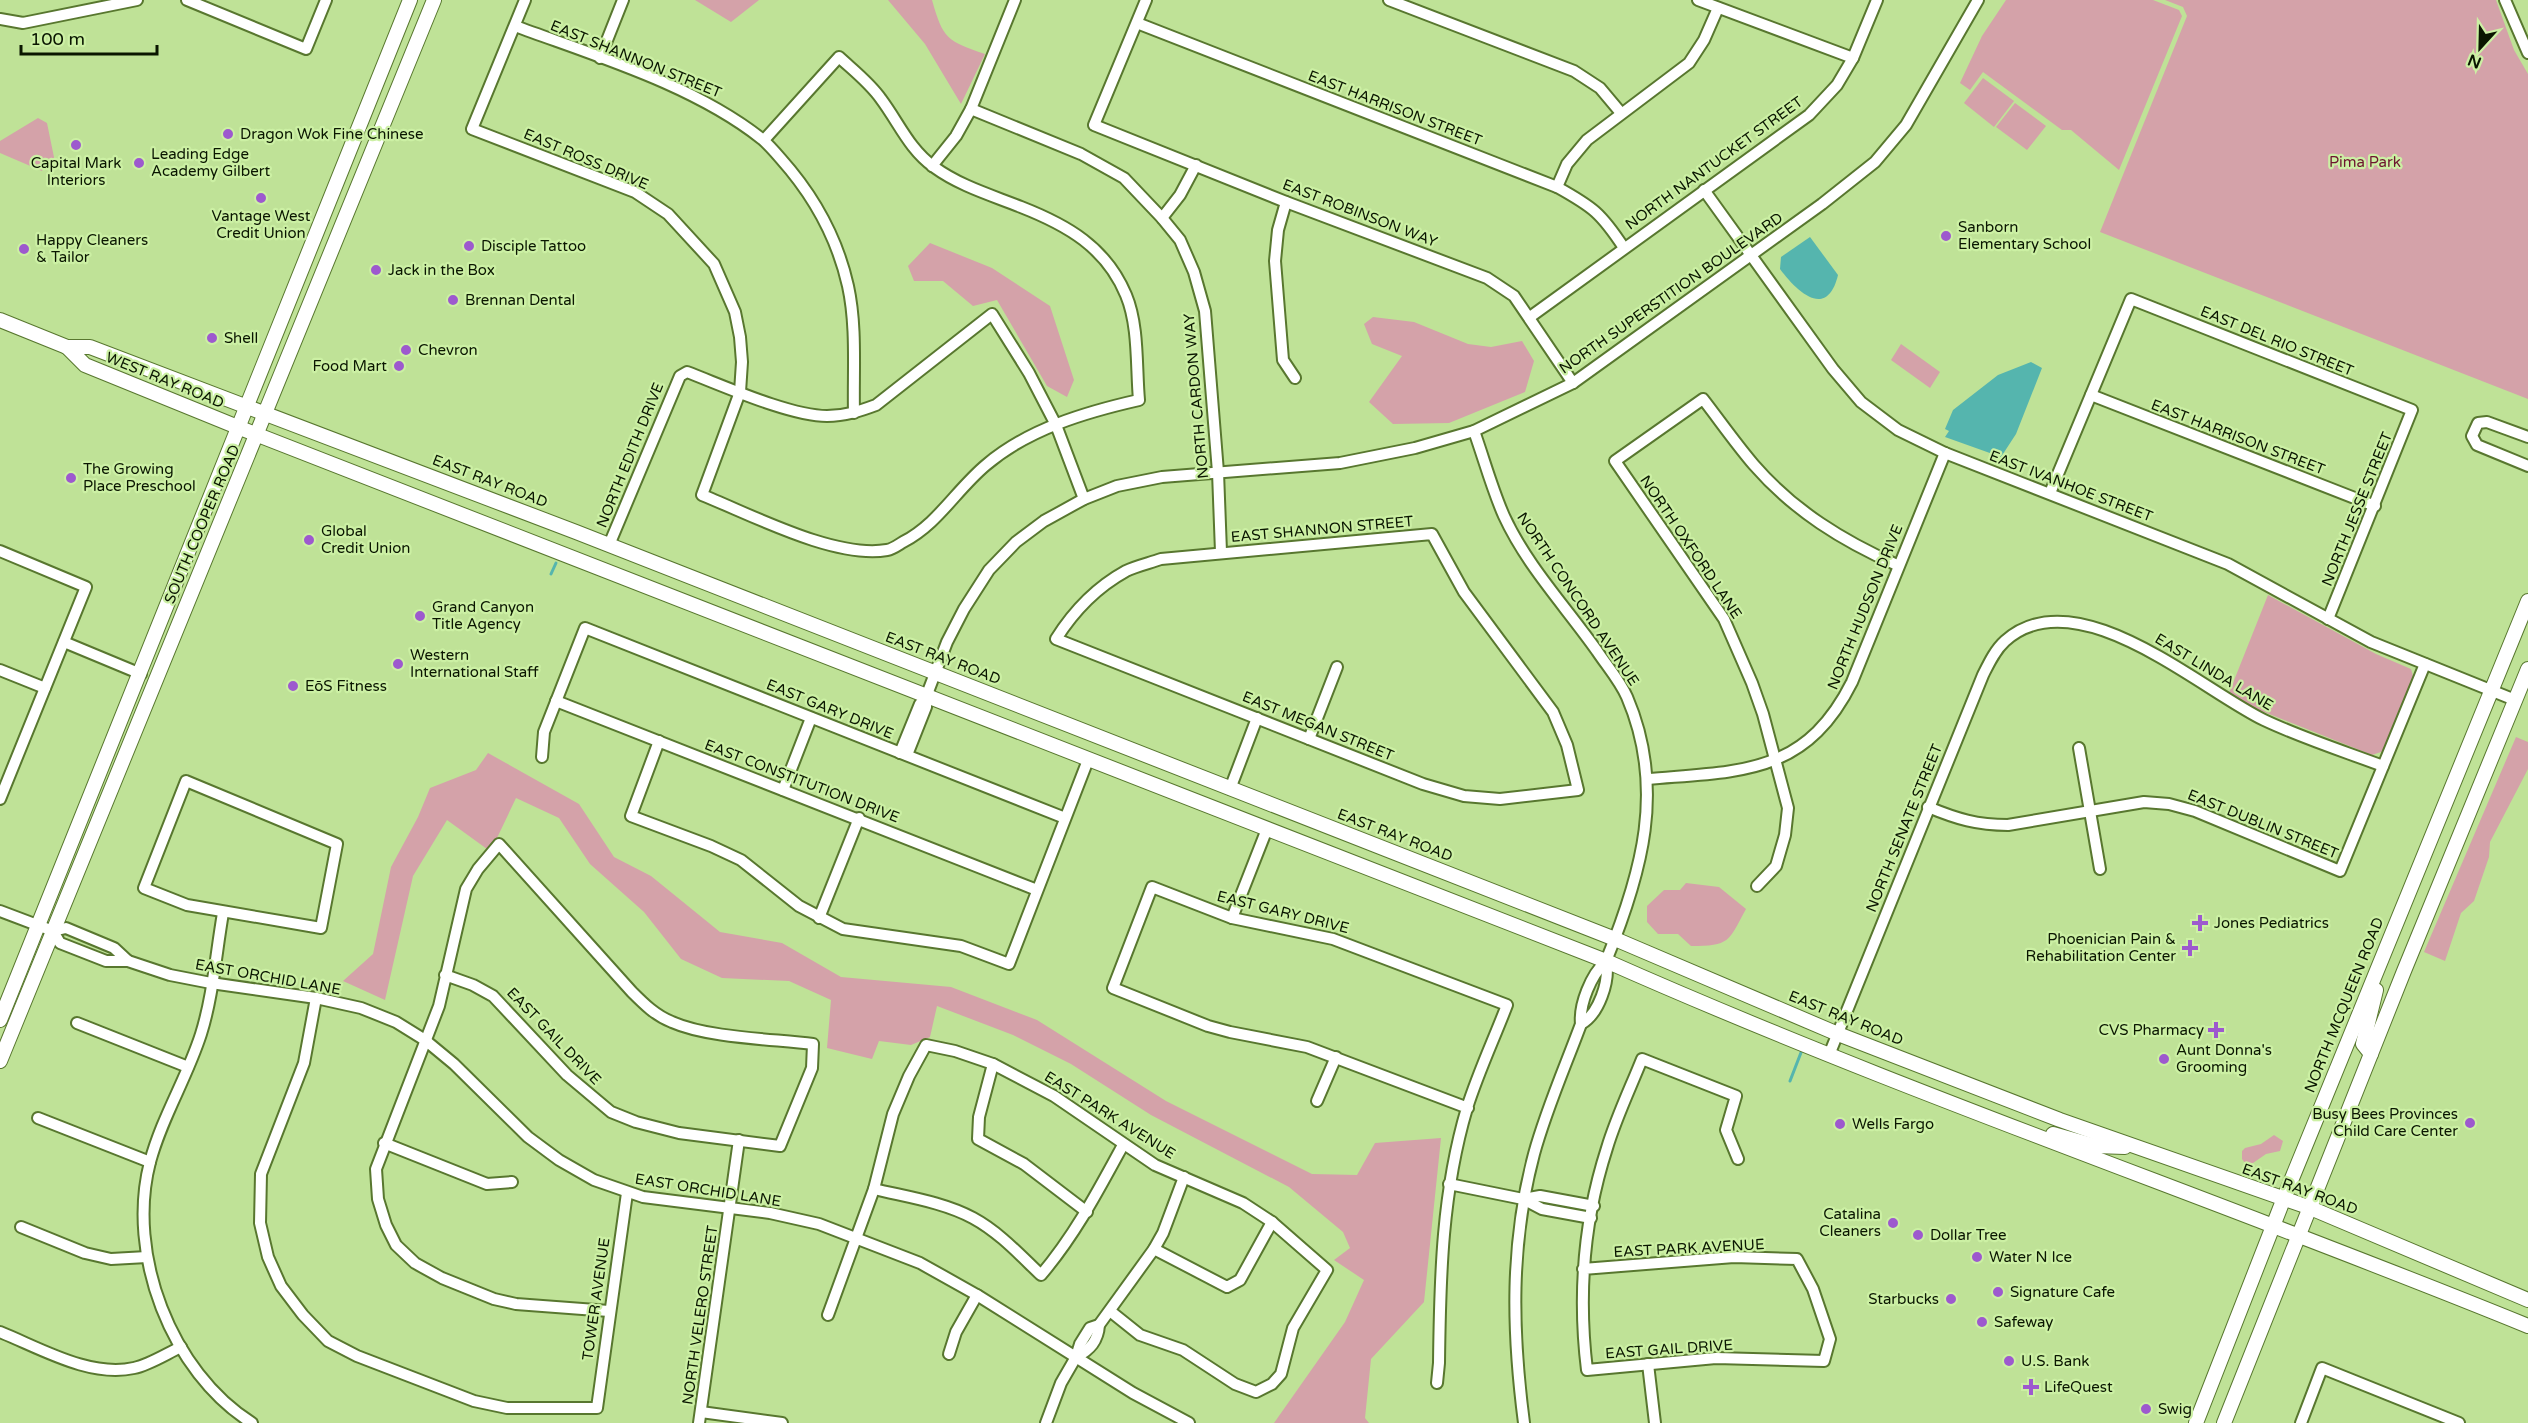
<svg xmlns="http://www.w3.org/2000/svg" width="2528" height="1423" font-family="'Varela Round',sans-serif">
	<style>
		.green { fill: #d4a2a9 }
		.water { fill: #55b5ae }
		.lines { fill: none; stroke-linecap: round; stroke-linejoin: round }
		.stream { stroke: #55b5ae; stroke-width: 3 }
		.minor-casing { stroke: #58772f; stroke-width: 14 }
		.major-casing { stroke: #58772f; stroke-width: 16 }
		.minor { stroke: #fff; stroke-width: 10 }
		.major { stroke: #fff; stroke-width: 14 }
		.poi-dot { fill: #9d59ce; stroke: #ccf0a4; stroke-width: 2 }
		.labels { text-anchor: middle; stroke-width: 4.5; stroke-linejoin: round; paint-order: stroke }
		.street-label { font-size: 15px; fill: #0a1600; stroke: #ccf0a4 }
		.poi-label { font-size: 15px; fill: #0a1600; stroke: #ccf0a4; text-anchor: start }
		.park-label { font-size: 15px; fill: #6d152f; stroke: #ccf0a4 }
	</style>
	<rect width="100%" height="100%" fill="#bfe297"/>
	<g class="green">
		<path d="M 695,0 L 759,0 L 731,22 Z"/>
		<path d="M 888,0 L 932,0 C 943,39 947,41 985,54 L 961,104 L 925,44 Z"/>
		<path d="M 2006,0 L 2153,0 L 2179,10 L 2182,16 L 2119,170 L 2071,130 L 2062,130 L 1983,72 L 1970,90 L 1960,83 L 1982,36 Z"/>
		<path d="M 2165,0 L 2496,0 L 2514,50 L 2528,74 L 2528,399 L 2100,232 L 2187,16 L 2183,7 Z"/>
		<path d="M 1983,78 L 2014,101 L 1994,127 L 1964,103 Z"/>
		<path d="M 2015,103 L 2046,126 L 2027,150 L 1996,127 Z"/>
		<path d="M 38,118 L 47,123 L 56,167 L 45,164 L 42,171 L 0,153 L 0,141 Z"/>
		<path d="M 930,243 L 992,268 L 1050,306 L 1074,380 L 1067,397 L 1047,386 L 997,300 L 973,306 L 943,281 L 914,281 L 908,266 Z"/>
		<path d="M 1373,317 L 1414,322 L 1468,344 L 1491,347 L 1522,341 L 1534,361 L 1525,392 L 1449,423 L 1393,424 L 1369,402 L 1402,356 L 1372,344 L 1364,324 Z"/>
		<path d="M 1901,344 L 1940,372 L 1930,388 L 1891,360 Z"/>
		<path d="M 2268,595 L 2376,654 L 2411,669 L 2413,676 L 2384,751 L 2372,755 L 2254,708 L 2229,693 Z"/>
		<path d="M 2516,737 L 2528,742 L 2528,769 L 2490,842 L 2489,857 L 2474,901 L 2461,913 L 2445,961 L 2424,952 Z"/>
		<path d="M 488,753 L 579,804 L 614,857 L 651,876 L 720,932 L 782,943 L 841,977 L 951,987 L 1037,1020 L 1166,1101 L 1312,1174 L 1357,1175 L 1375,1143 L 1441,1138 L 1424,1302 L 1371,1359 L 1365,1418 L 1369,1423 L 1274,1423 L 1345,1322 L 1364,1280 L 1334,1260 L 1350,1248 L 1343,1232 L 1289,1187 L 1151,1115 L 1071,1064 L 1013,1035 L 937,1006 L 930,1037 L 911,1045 L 879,1041 L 872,1059 L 827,1048 L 831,1000 L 789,981 L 722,978 L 681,959 L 644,912 L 590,864 L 559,818 L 516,798 L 497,838 L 487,849 L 447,820 L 413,876 L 385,1000 L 343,981 L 373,954 L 391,867 L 418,817 L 430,788 L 476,770 Z"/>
		<path d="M 1686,883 L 1719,887 L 1746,909 C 1728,942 1730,946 1691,946 L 1678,934 L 1658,934 L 1647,922 L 1647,906 L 1664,890 L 1680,890 Z"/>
		<path d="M 2274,1135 L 2283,1141 L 2280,1151 L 2266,1154 L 2253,1163 L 2245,1163 L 2242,1159 L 2242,1151 L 2245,1148 L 2261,1144 Z"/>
	</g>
	<g class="water">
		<path d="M 1810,237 L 1838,275 C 1827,320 1797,292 1780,269 L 1781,257 Z"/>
		<path d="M 2031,362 L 2042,368 L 2016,434 L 2001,457 L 1945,437 L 1949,431 L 1945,429 L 1953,410 L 1998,375 Z"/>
	</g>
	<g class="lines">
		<g class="stream">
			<path d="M 551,574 L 556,563"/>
			<path d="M 1790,1081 L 1802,1050"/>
		</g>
		<g class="minor-casing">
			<g id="minor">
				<path d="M 187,0 L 306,49 L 326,0"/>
				<path d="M 525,0 L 472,129 L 635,192 L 668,214 L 714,264 L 735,312 L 740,337 L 742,362 L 740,392 L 702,495 C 752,515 835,559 887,550 C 893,549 898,545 903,542 C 938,524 956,490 986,465 C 1028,429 1086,412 1139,400 C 1136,367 1139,326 1126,295 C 1106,247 1067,225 1021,207 C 991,195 960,186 934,167 C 909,149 899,123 881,99 C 870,83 853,70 839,57 L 764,140"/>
				<path d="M 1146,0 L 1094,125 L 1286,202 L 1487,278 L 1514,296 L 1573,383"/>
				<path d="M 1389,0 L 1574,71 L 1600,88 L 1621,113"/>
				<path d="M 1698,0 L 1853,58"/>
				<path d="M 2505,0 L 2528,53"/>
				<path d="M 0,19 L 23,23 L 137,0"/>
				<path d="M 1137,23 L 1557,187 C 1593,207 1601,213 1624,248"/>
				<path d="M 515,26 C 596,56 694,85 762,139 C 769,145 775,152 781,159 C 814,196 837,237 848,286 C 857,327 853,372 854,413"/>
				<path d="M 600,58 L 623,0"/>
				<path d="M 971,109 L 1081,154 L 1124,178 L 1162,218 L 1180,240 L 1194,272 L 1205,311 L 1218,472 L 1221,552"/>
				<path d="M 932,166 L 956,136 L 971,109 L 1015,0"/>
				<path d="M 1557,187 L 1567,164 L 1587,140 L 1689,63 L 1704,40 L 1718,8"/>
				<path d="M 1704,190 L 1833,369 L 1861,402 L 1898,430 L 1945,453 L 2228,564 L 2371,642 L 2515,700"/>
				<path d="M 1286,202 L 1278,230 L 1275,261 L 1283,360 L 1295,378"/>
				<path d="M 1162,218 L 1180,195 L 1196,165"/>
				<path d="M 1530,317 L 1809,115 L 1837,85 L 1853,58 L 1877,0"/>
				<path d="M 2091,395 L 2375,506"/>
				<path d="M 1474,431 C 1484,459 1492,489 1504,516 C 1527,566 1566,607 1597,651 C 1607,666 1620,681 1627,697 C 1666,788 1642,873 1606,961 C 1591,975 1579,1004 1581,1024 C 1565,1067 1546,1110 1534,1154 C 1510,1244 1512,1331 1524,1423"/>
				<path d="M 2528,437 L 2487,422 L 2478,423 L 2472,436 L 2477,445 L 2528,466"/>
				<path d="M 2050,493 L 2131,299 L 2412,410 L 2328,619"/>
				<path d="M 1432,534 L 1464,592 L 1553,712 L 1567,745 L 1578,790 L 1500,799 L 1464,796 L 1423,784 L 1056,639 C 1073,612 1097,587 1126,571 C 1136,566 1150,563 1161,559 Z"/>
				<path d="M 609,545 L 680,376 L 687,372 C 724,386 790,416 827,416 C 845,416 860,411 876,405 L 992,314 L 1029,373 L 1056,425 L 1084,499"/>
				<path d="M 0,551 L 86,587 L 0,799"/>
				<path d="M 64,642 L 141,674"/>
				<path d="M 0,670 L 45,688"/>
				<path d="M 556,701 L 1037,890"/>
				<path d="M 1309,739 L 1337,667"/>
				<path d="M 659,741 L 631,816 L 711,846 L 741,860 L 799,906 L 843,929 L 961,946 L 1009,964 L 1088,760"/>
				<path d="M 2079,748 L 2100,869"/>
				<path d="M 900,753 L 920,704 L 926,697"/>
				<path d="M 907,755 L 926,707 L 926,697 L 947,642 L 964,609 L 989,570 L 1016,542 L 1044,521 L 1084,499 L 1117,486 L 1162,477 L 1340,463 L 1415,448 L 1474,431 L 1573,383 L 1822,204 L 1875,162 L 1906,125 L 1978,0"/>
				<path d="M 542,757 L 544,732 L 585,628 L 1065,818"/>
				<path d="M 1648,779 C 1739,771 1805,776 1852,682 L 1945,453"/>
				<path d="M 186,781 L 337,844 L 321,928 L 187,905 L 144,888 Z"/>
				<path d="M 1230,789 L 1257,718"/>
				<path d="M 783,790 L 811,718"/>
				<path d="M 1928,807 C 1957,819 1977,825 2008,825 L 2144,802 L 2169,804 L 2195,811 L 2340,871 L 2425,664"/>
				<path d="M 1757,886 L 1776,866 L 1785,835 L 1788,808 L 1763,714 L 1752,683 L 1724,619 L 1615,461 L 1703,399 C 1720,421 1736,444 1754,465 C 1794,511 1843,541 1897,565"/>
				<path d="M 0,911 L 53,931 L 66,928 L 114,948 L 128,961"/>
				<path d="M 223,913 C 216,953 213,996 201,1034 C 187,1078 162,1117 150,1162 C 126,1254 171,1372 252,1423"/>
				<path d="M 819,918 L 859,818"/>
				<path d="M 1232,918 L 1267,829"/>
				<path d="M 53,931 L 60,943 L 106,961 L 128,961 L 170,975 L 211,983 L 316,998 L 361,1008 L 396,1022 L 425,1040 L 454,1064 L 528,1137 L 559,1160 L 594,1180 L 643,1197 L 770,1213 L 819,1224 L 920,1263 L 977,1295 L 1133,1393 L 1189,1423"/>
				<path d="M 445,975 L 473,985 L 493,996 L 567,1075 L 611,1112 L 636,1122 L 679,1133 L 780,1146 L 812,1068 L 813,1044 C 773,1039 708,1038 672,1022 C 656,1016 644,1004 632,992 L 499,844 L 478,869 L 466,889 L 439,1006 L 376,1169 L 378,1199 L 386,1225 L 396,1245 L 415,1263 L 442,1278 L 494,1299 L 516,1304 L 609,1311"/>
				<path d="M 316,998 L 304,1063 L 261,1174 L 260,1223 L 268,1257 L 281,1286 L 303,1315 L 328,1341 L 357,1356 L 474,1401 L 507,1408 L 597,1408 L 627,1193"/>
				<path d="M 77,1023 L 188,1067"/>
				<path d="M 1581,1024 C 1599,1014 1610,981 1606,961"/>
				<path d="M 1829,1055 L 1983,675 C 1989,663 1995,650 2005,641 C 2076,577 2200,689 2264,720 C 2302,738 2343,751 2383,766"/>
				<path d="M 993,1064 L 979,1117 L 978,1139 L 1024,1164 L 1087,1212"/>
				<path d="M 1317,1101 L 1336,1057"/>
				<path d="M 38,1118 L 150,1162"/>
				<path d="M 384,1143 L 487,1184 L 512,1182"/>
				<path d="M 1449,1184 L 1523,1199 L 1542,1209 L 1591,1218"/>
				<path d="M 874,1189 C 907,1197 943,1202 973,1218 C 999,1232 1020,1255 1041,1275 C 1075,1235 1098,1191 1123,1145"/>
				<path d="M 1523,1199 L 1540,1196 L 1594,1206"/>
				<path d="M 21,1227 L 85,1253 L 111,1259 L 147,1257"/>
				<path d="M 1154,1249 L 1227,1287 L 1240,1280 L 1272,1222"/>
				<path d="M 1583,1269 L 1734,1257 L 1797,1259 L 1813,1289 L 1830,1339 L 1824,1361 L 1716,1358 L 1587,1370 C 1578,1296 1584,1219 1607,1148 C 1616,1118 1630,1089 1642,1059 L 1736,1096 L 1726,1130 L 1738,1159"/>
				<path d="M 828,1315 L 874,1189 L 893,1114 L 909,1076 L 926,1045 L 955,1051 L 993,1064 L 1054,1096 L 1155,1165 L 1243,1203 L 1272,1222 L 1327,1270 L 1293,1328 L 1281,1374 L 1272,1384 L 1256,1392 L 1235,1384 L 1183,1350 L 1140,1335 L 1110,1311"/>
				<path d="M 0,1332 C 40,1348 90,1378 134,1368 C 149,1365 166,1354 181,1347"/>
				<path d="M 949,1354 L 956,1332 L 977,1295"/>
				<path d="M 1076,1357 C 1090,1350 1098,1341 1099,1325 L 1154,1249 L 1163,1233 L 1184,1177"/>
				<path d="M 1648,1364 L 1655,1423"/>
				<path d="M 1437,1383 L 1439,1363 C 1440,1276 1442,1192 1467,1108 C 1478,1073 1494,1039 1507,1005 L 1333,939 L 1232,918 L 1152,887 L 1113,988 L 1208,1026 L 1230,1032 L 1307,1047 L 1468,1108"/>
				<path d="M 701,1412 L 782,1423"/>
				<path d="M 699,1423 L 739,1140"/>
				<path d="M 1046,1423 L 1061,1383 L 1076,1357 L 1080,1344 L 1090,1328 L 1099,1325"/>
				<path d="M 2301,1423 L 2322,1368 L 2459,1423"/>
			</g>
		</g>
		<g class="major-casing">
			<g id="major">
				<path d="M 0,320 L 67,347 L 90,347 L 576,532 L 1615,939 L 1838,1034 L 2060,1120 L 2308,1207 L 2528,1300"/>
				<path d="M 67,347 L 85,365 L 240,428 L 1606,961 C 1908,1095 2222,1201 2528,1326"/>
				<path d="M 0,1020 L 410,0"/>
				<path d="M 2371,1054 L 2363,1044 L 2376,990"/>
				<path d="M 0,1061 L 434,0"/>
				<path d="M 2053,1134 L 2095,1146 L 2125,1147"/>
				<path d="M 2196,1423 L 2284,1198 L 2528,601"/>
				<path d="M 2224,1423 L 2404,971 L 2528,669"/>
			</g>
		</g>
		<use href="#minor" class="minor"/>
		<use href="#major" class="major"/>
	</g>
	<g class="poi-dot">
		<circle cx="228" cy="134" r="6"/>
		<circle cx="76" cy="145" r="6"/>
		<circle cx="139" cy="163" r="6"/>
		<circle cx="261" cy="198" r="6"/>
		<circle cx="1946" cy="236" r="6"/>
		<circle cx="469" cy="246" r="6"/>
		<circle cx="24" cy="249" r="6"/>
		<circle cx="376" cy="270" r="6"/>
		<circle cx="453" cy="300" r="6"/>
		<circle cx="212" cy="338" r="6"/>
		<circle cx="406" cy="350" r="6"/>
		<circle cx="399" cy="366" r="6"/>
		<circle cx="71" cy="478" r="6"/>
		<circle cx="309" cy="540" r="6"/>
		<circle cx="420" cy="616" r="6"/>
		<circle cx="398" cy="664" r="6"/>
		<circle cx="293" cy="686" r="6"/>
		<path d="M2197 914h6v6h6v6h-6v6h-6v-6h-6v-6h6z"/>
		<path d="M2187 939h6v6h6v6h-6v6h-6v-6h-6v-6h6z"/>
		<path d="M2213 1021h6v6h6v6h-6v6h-6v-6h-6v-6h6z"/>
		<circle cx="2164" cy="1059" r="6"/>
		<circle cx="2470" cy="1123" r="6"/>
		<circle cx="1840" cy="1124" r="6"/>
		<circle cx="1893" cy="1223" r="6"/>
		<circle cx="1918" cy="1235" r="6"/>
		<circle cx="1977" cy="1257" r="6"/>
		<circle cx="1998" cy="1292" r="6"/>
		<circle cx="1951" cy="1299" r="6"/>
		<circle cx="1982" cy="1322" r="6"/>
		<circle cx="2009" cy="1361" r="6"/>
		<path d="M2028 1378h6v6h6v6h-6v6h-6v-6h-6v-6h6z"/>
		<circle cx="2146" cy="1409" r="6"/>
	</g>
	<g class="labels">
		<g class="street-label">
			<text transform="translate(636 59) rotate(22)" y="5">EAST SHANNON STREET</text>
			<text transform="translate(1395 108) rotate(21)" y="5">EAST HARRISON STREET</text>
			<text transform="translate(586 159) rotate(23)" y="5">EAST ROSS DRIVE</text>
			<text transform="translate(1714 163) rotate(-36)" y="5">NORTH NANTUCKET STREET</text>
			<text transform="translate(1360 213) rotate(21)" y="5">EAST ROBINSON WAY</text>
			<text transform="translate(1671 293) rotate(-35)" y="5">NORTH SUPERSTITION BOULEVARD</text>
			<text transform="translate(2277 341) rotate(22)" y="5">EAST DEL RIO STREET</text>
			<text transform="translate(165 380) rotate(22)" y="5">WEST RAY ROAD</text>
			<text transform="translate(1196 396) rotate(-95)" y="5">NORTH CARDON WAY</text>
			<text transform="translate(2238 437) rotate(21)" y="5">EAST HARRISON STREET</text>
			<text transform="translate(630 455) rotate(-68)" y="5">NORTH EDITH DRIVE</text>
			<text transform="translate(490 481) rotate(21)" y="5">EAST RAY ROAD</text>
			<text transform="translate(2071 486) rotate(21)" y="5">EAST IVANHOE STREET</text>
			<text transform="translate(2357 509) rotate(-68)" y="5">NORTH JESSE STREET</text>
			<text transform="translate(202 524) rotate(-67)" y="5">SOUTH COOPER ROAD</text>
			<text transform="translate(1322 529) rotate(-5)" y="5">EAST SHANNON STREET</text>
			<text transform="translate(1691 547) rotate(56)" y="5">NORTH OXFORD LANE</text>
			<text transform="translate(1578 599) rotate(56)" y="5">NORTH CONCORD AVENUE</text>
			<text transform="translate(1865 607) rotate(-68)" y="5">NORTH HUDSON DRIVE</text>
			<text transform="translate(943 658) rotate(21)" y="5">EAST RAY ROAD</text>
			<text transform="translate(2214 672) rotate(31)" y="5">EAST LINDA LANE</text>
			<text transform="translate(830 709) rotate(22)" y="5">EAST GARY DRIVE</text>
			<text transform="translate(1318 726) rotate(22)" y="5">EAST MEGAN STREET</text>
			<text transform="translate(802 781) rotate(21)" y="5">EAST CONSTITUTION DRIVE</text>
			<text transform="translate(2263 824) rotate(22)" y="5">EAST DUBLIN STREET</text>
			<text transform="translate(1904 828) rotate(-68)" y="5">NORTH SENATE STREET</text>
			<text transform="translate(1395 835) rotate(21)" y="5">EAST RAY ROAD</text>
			<text transform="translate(1283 912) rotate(14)" y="5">EAST GARY DRIVE</text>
			<text transform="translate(268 977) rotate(10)" y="5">EAST ORCHID LANE</text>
			<text transform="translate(2344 1005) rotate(-68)" y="5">NORTH MCQUEEN ROAD</text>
			<text transform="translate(1846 1018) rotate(22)" y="5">EAST RAY ROAD</text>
			<text transform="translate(554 1036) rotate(46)" y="5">EAST GAIL DRIVE</text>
			<text transform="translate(1110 1115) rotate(32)" y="5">EAST PARK AVENUE</text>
			<text transform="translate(2300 1189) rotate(20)" y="5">EAST RAY ROAD</text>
			<text transform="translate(708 1190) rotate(9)" y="5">EAST ORCHID LANE</text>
			<text transform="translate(1689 1248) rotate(-3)" y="5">EAST PARK AVENUE</text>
			<text transform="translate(596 1299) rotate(-82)" y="5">TOWER AVENUE</text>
			<text transform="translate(700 1315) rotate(-82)" y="5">NORTH VELERO STREET</text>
			<text transform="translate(1669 1349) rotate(-4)" y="5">EAST GAIL DRIVE</text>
		</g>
		<g class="poi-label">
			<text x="240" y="139">Dragon Wok Fine Chinese</text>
			<text x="151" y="159">Leading Edge<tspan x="151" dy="17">Academy Gilbert</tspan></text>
			<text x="76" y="168" text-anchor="middle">Capital Mark<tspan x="76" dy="17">Interiors</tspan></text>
			<text x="261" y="221" text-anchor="middle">Vantage West<tspan x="261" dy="17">Credit Union</tspan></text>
			<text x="1958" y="232">Sanborn<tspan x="1958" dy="17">Elementary School</tspan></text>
			<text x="36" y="245">Happy Cleaners<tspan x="36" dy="17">&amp; Tailor</tspan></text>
			<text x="481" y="251">Disciple Tattoo</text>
			<text x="388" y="275">Jack in the Box</text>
			<text x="465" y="305">Brennan Dental</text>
			<text x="224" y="343">Shell</text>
			<text x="418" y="355">Chevron</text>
			<text x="387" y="371" text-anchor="end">Food Mart</text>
			<text x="83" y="474">The Growing<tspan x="83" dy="17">Place Preschool</tspan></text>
			<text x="321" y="536">Global<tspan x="321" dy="17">Credit Union</tspan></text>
			<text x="432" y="612">Grand Canyon<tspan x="432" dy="17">Title Agency</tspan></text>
			<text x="410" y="660">Western<tspan x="410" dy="17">International Staff</tspan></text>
			<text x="305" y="691">EōS Fitness</text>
			<text x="2214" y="928">Jones Pediatrics</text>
			<text x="2176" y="944" text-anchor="end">Phoenician Pain &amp;<tspan x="2176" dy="17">Rehabilitation Center</tspan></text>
			<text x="2204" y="1035" text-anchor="end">CVS Pharmacy</text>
			<text x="2176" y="1055">Aunt Donna's<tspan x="2176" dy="17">Grooming</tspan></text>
			<text x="2458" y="1119" text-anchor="end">Busy Bees Provinces<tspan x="2458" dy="17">Child Care Center</tspan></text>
			<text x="1852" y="1129">Wells Fargo</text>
			<text x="1881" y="1219" text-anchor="end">Catalina<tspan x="1881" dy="17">Cleaners</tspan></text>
			<text x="1930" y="1240">Dollar Tree</text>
			<text x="1989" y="1262">Water N Ice</text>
			<text x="2010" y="1297">Signature Cafe</text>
			<text x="1939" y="1304" text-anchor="end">Starbucks</text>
			<text x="1994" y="1327">Safeway</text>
			<text x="2021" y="1366">U.S. Bank</text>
			<text x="2044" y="1392">LifeQuest</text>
			<text x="2158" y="1414">Swig</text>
		</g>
		<g class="park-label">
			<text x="2365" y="167">Pima Park</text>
		</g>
	</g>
	<g transform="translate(2480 48) rotate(202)" stroke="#ccf0a4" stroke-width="4.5" paint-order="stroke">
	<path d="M0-4.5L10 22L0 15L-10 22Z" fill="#0a1600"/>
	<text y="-9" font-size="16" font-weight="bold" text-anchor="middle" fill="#0a1600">N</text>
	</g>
	<path d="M21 45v9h136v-9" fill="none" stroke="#0a1600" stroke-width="3"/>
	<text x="30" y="45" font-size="18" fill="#0a1600" stroke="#ccf0a4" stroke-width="4.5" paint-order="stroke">100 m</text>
</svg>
